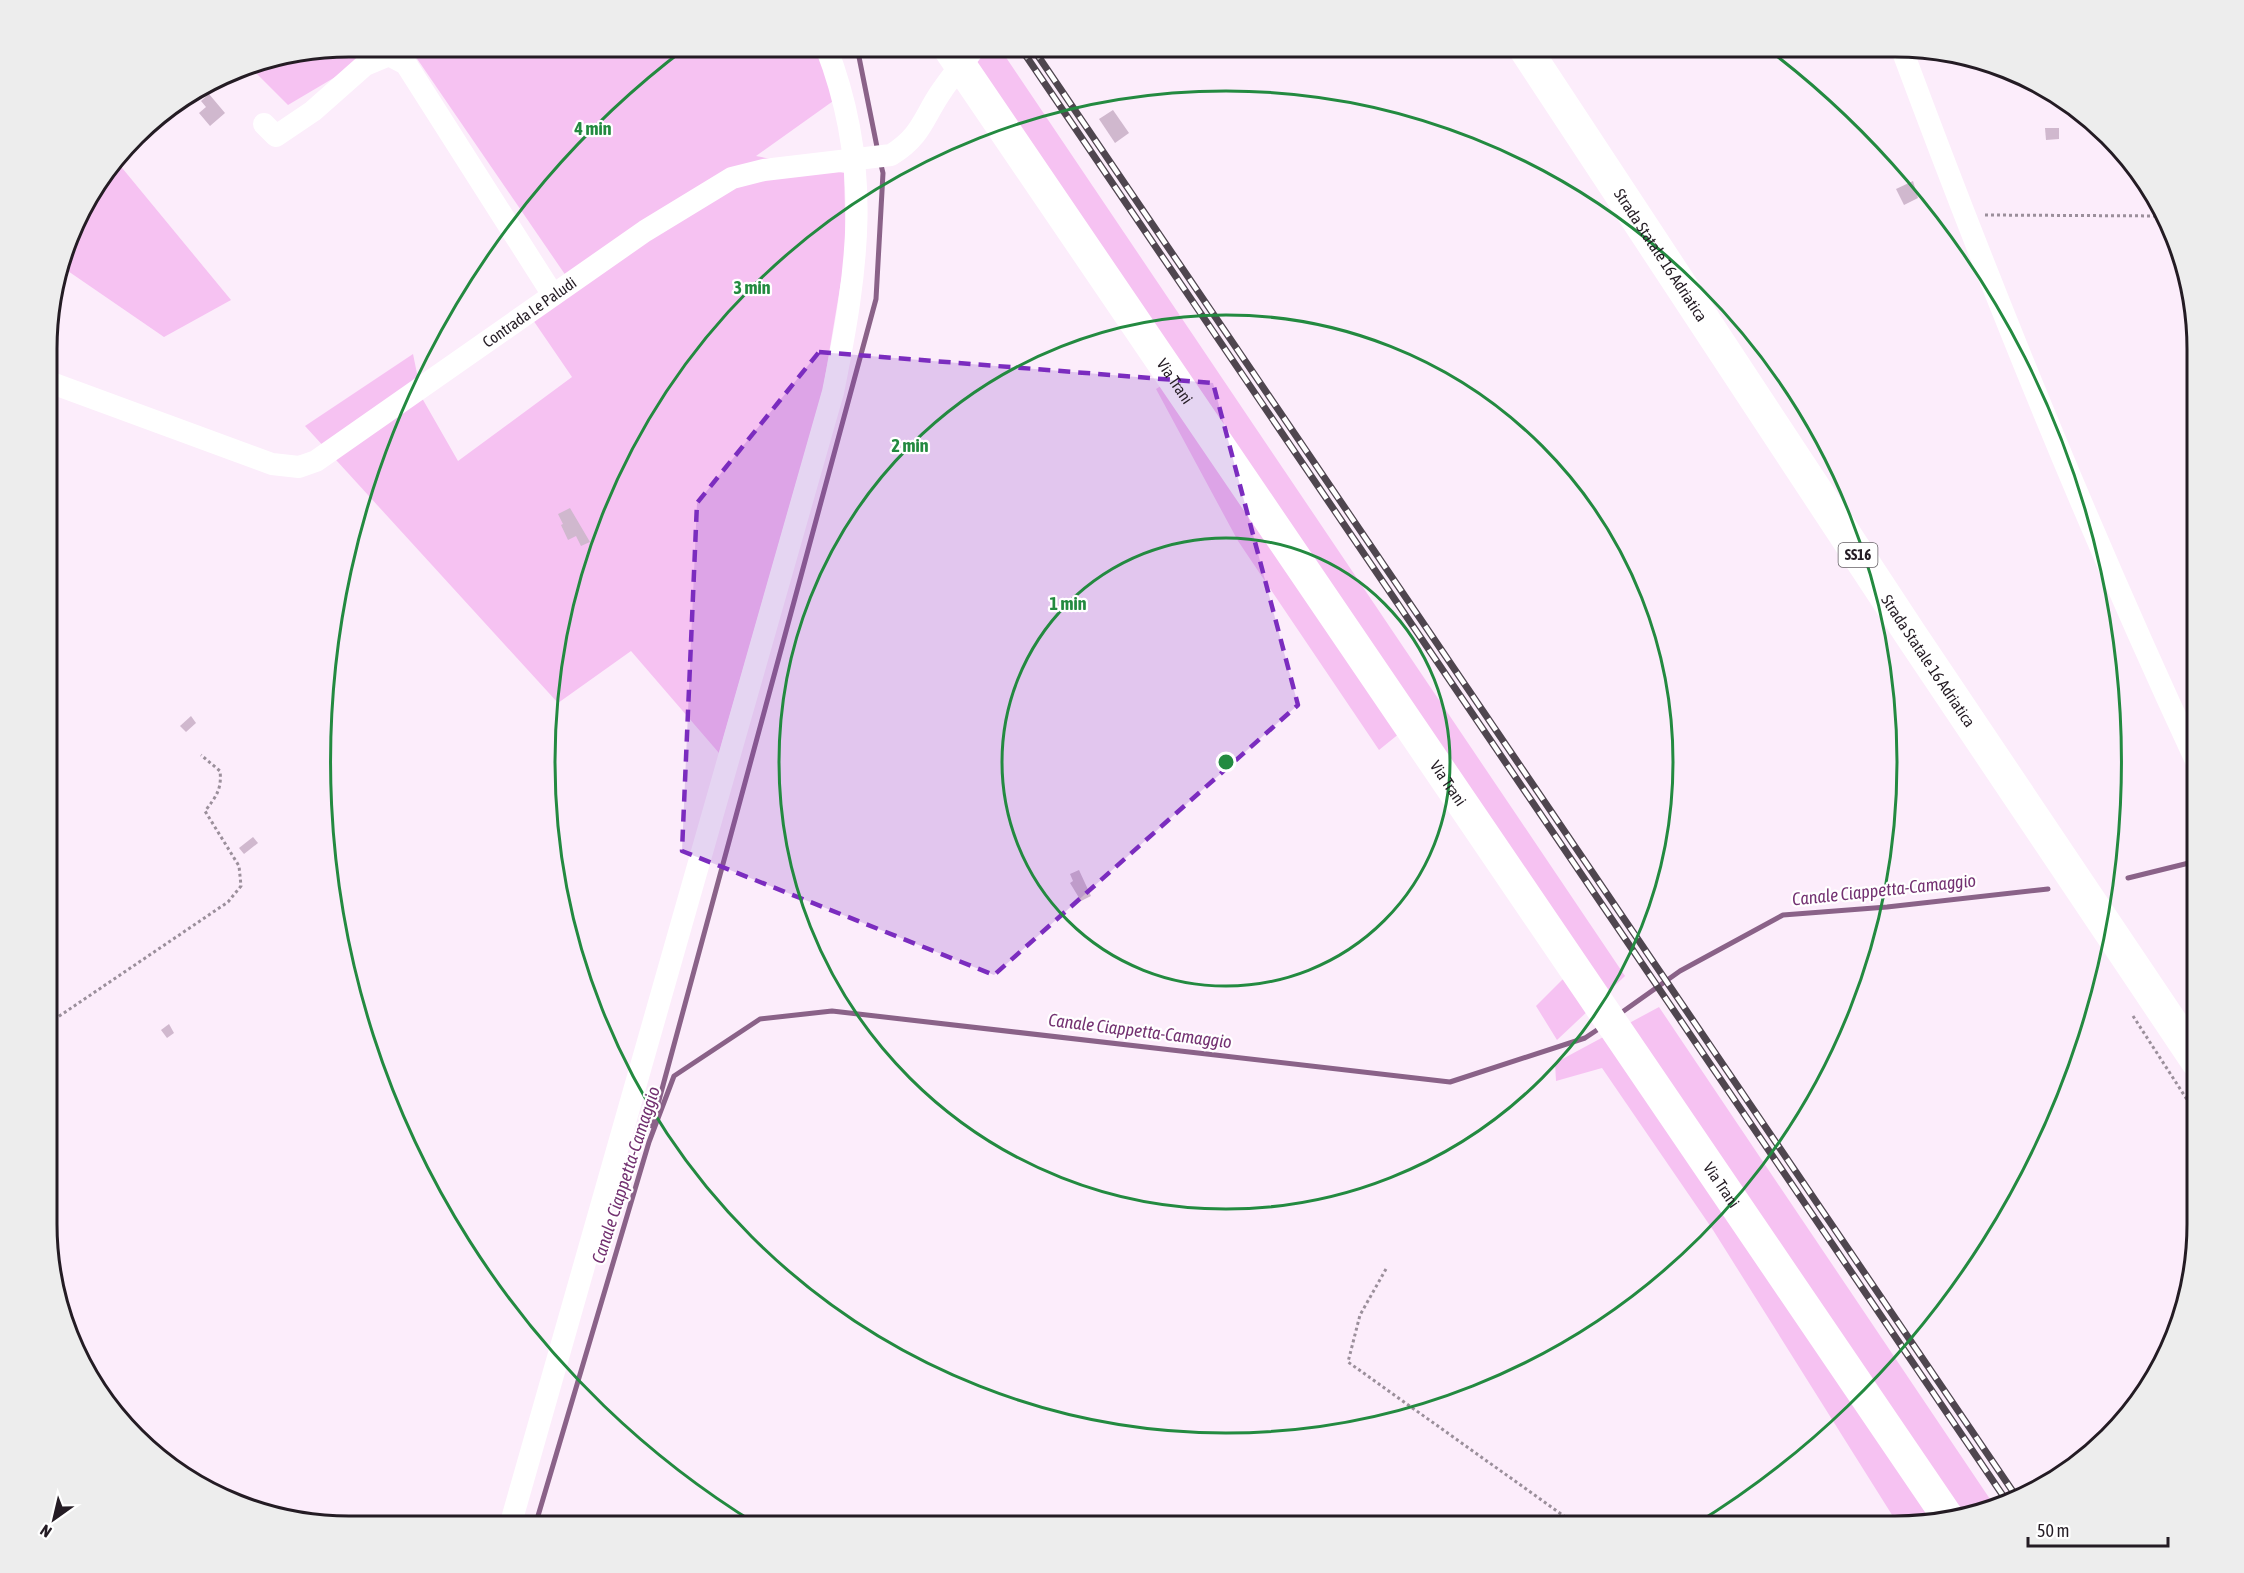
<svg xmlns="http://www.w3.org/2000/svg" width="2244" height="1573" font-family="'Asap Condensed',sans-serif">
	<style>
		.green { fill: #f6c2f2 }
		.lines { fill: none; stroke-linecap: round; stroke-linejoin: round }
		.stream { stroke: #8a6288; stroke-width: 5 }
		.building { fill: #d0b8ce }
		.path { stroke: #9b8f9b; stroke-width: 3; stroke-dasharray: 3 3; stroke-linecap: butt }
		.street { stroke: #fff; stroke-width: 22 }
		.secondary { stroke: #fff; stroke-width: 32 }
		.highway { stroke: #fff; stroke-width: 33 }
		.rail-casing { stroke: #4f464f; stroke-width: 7 }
		.rail { stroke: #fff; stroke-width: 4.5; stroke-dasharray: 14; stroke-linecap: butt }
		.marked { fill: #7b2cbf; fill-opacity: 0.2; stroke: #7b2cbf; stroke-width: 4.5; stroke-dasharray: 12 8; stroke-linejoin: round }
		.ring { fill: none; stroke: #238a40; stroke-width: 3 }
		.labels { text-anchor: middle; stroke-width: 4.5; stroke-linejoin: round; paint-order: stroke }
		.shield { fill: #fff; stroke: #666066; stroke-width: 1.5 }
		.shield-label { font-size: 15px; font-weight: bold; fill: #241c24 }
		.street-label { font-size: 16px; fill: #241c24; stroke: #fff }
		.water-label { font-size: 18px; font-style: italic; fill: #733171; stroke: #fff }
		.rim { fill: none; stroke: #241c24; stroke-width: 3 }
		.centre { fill: #238a40; stroke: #fff; stroke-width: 3 }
		.ring-label { font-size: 18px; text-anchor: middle; font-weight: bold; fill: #238a40; stroke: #fff; stroke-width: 4.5; stroke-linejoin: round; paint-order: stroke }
	</style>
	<rect width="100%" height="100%" fill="#fcedfb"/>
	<g class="green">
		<path d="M 349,47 L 386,47 L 288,105 L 249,66 Z"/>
		<path d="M 409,47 L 815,47 L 836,99 L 756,156 L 844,173 L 846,252 L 823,389 L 719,753 L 631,651 L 558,703 L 305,426 L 413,354 L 422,398 L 458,461 L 572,377 L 533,320 L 575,289 Z"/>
		<path d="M 961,47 L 999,47 L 1625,976 L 1557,1040 L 1536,1006 L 1562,980 L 1586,964 L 1416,720 L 1379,750 L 1238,541 L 1156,389 L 1184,371 Z"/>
		<path d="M 118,163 L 231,300 L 164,337 L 65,269 L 61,272 L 78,215 Z"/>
		<path d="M 1659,1007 L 1996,1508 L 1973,1516 L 1899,1526 L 1713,1230 L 1602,1068 L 1556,1081 L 1555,1063 Z"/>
	</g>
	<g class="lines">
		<g class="stream">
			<path d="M 857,47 L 878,152"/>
			<path d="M 2128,878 L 2197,861"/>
			<path d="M 1618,1015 L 1680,971 L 1783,915 L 1887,907 L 2048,889"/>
			<path d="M 652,1126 L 876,299 L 883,173 L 880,161"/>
			<path d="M 535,1526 L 649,1142 L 674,1076 L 760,1019 L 832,1011 L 1450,1082 L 1585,1038 L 1603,1026"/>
		</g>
	</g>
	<g class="building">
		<path d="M 209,94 L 225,113 L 210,126 L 199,113 L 206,107 L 201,101 Z"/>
		<path d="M 1113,110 L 1129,133 L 1115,143 L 1099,119 Z"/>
		<path d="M 2045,128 L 2059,128 L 2059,139 L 2046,140 Z"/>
		<path d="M 1913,181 L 1918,198 L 1904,205 L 1896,189 Z"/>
		<path d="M 570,508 L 590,542 L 581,546 L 576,536 L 568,540 L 561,525 L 563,524 L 558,514 Z"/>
		<path d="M 191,716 L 196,723 L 186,732 L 180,726 Z"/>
		<path d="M 253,837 L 258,843 L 244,854 L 239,848 Z"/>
		<path d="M 1079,870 L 1091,896 L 1081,901 L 1070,883 L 1073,881 L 1070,874 Z"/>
		<path d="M 169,1024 L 174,1033 L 167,1038 L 161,1030 Z"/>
	</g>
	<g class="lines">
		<g class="path">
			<path d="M 1985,215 L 2166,216"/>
			<path d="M 2133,1016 L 2197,1115"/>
			<path d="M 49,1023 L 228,902 L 241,886 L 239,866 L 205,811 C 216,797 222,789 220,771 L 201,755"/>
			<path d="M 1386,1269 L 1360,1315 L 1348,1362 L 1578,1526"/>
		</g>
		<g class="street">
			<path d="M 1901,47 C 1991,289 2088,529 2197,763"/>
			<path d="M 264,124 L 276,136 L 313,111 L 365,65 L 389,55 L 406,64 L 553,295"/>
			<path id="s1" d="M 49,382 L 272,464 L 299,467 L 316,461 L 645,231 L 732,178 L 764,170 L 891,155 C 923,135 923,117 943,89 C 953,74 965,61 975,47"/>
			<path d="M 510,1526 L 833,392 C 858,269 873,167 826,47"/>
		</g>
		<path class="secondary" id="s2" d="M 948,47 L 1949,1519"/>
		<path class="highway" id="s3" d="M 1524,47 L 1911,635 L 2197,1061"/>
		<g class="rail-casing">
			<g id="rail">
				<path d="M 1020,47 L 2008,1503"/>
				<path d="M 1032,47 L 2018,1499"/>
			</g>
		</g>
		<use href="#rail" class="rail"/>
	</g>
	<path class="marked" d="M 819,352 L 1213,383 L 1298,705 L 994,975 L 682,851 L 697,503 Z"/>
	<g class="ring">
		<circle cx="1226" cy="762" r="224"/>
		<circle cx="1226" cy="762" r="447"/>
		<circle cx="1226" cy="762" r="671"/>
		<path d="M758 1525A895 895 0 0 1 687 47M1765 47A895 895 0 0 1 1694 1525"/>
	</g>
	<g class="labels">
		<rect class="shield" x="1838.5" y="543" width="39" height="24" rx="4.5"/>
		<g class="shield-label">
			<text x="1858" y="560">SS16</text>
		</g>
		<g class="street-label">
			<text dy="6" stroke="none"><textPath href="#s3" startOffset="249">Strada Statale 16 Adriatica</textPath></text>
			<text dy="6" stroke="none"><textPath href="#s1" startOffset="543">Contrada Le Paludi</textPath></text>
			<text dy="6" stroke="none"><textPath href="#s2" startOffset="404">Via Trani</textPath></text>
			<text dy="6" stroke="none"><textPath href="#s3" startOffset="735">Strada Statale 16 Adriatica</textPath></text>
			<text dy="6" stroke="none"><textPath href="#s2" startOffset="890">Via Trani</textPath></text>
			<text dy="6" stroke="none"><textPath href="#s2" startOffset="1376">Via Trani</textPath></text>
		</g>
		<g class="water-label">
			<text transform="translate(1884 890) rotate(-6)" y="6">Canale Ciappetta-Camaggio</text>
			<text transform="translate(1140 1031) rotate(7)" y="6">Canale Ciappetta-Camaggio</text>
			<text transform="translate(626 1175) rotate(-72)" y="6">Canale Ciappetta-Camaggio</text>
		</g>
	</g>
	<path d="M0 0H2244V1573H0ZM349 57H1895A292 292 0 0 1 2187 349V1224A292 292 0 0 1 1895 1516H349A292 292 0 0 1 57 1224V349A292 292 0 0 1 349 57Z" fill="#ededed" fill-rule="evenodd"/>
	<path class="rim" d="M349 57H1895A292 292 0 0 1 2187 349V1224A292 292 0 0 1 1895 1516H349A292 292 0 0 1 57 1224V349A292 292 0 0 1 349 57Z"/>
	<circle cx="1226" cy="762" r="9" class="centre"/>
	<g class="ring-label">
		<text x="593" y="135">4 min</text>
		<text x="752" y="294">3 min</text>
		<text x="910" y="452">2 min</text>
		<text x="1068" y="610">1 min</text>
	</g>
	<g transform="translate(54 1519) rotate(214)" stroke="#ffffff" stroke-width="4.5" paint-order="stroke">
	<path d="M0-4.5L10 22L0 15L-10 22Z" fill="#241c24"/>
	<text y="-9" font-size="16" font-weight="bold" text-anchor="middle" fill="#241c24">N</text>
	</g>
	<path d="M2028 1537v9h140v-9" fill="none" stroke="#241c24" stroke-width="3"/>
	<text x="2037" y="1537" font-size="18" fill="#241c24" stroke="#ffffff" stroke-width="4.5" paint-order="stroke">50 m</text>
</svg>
